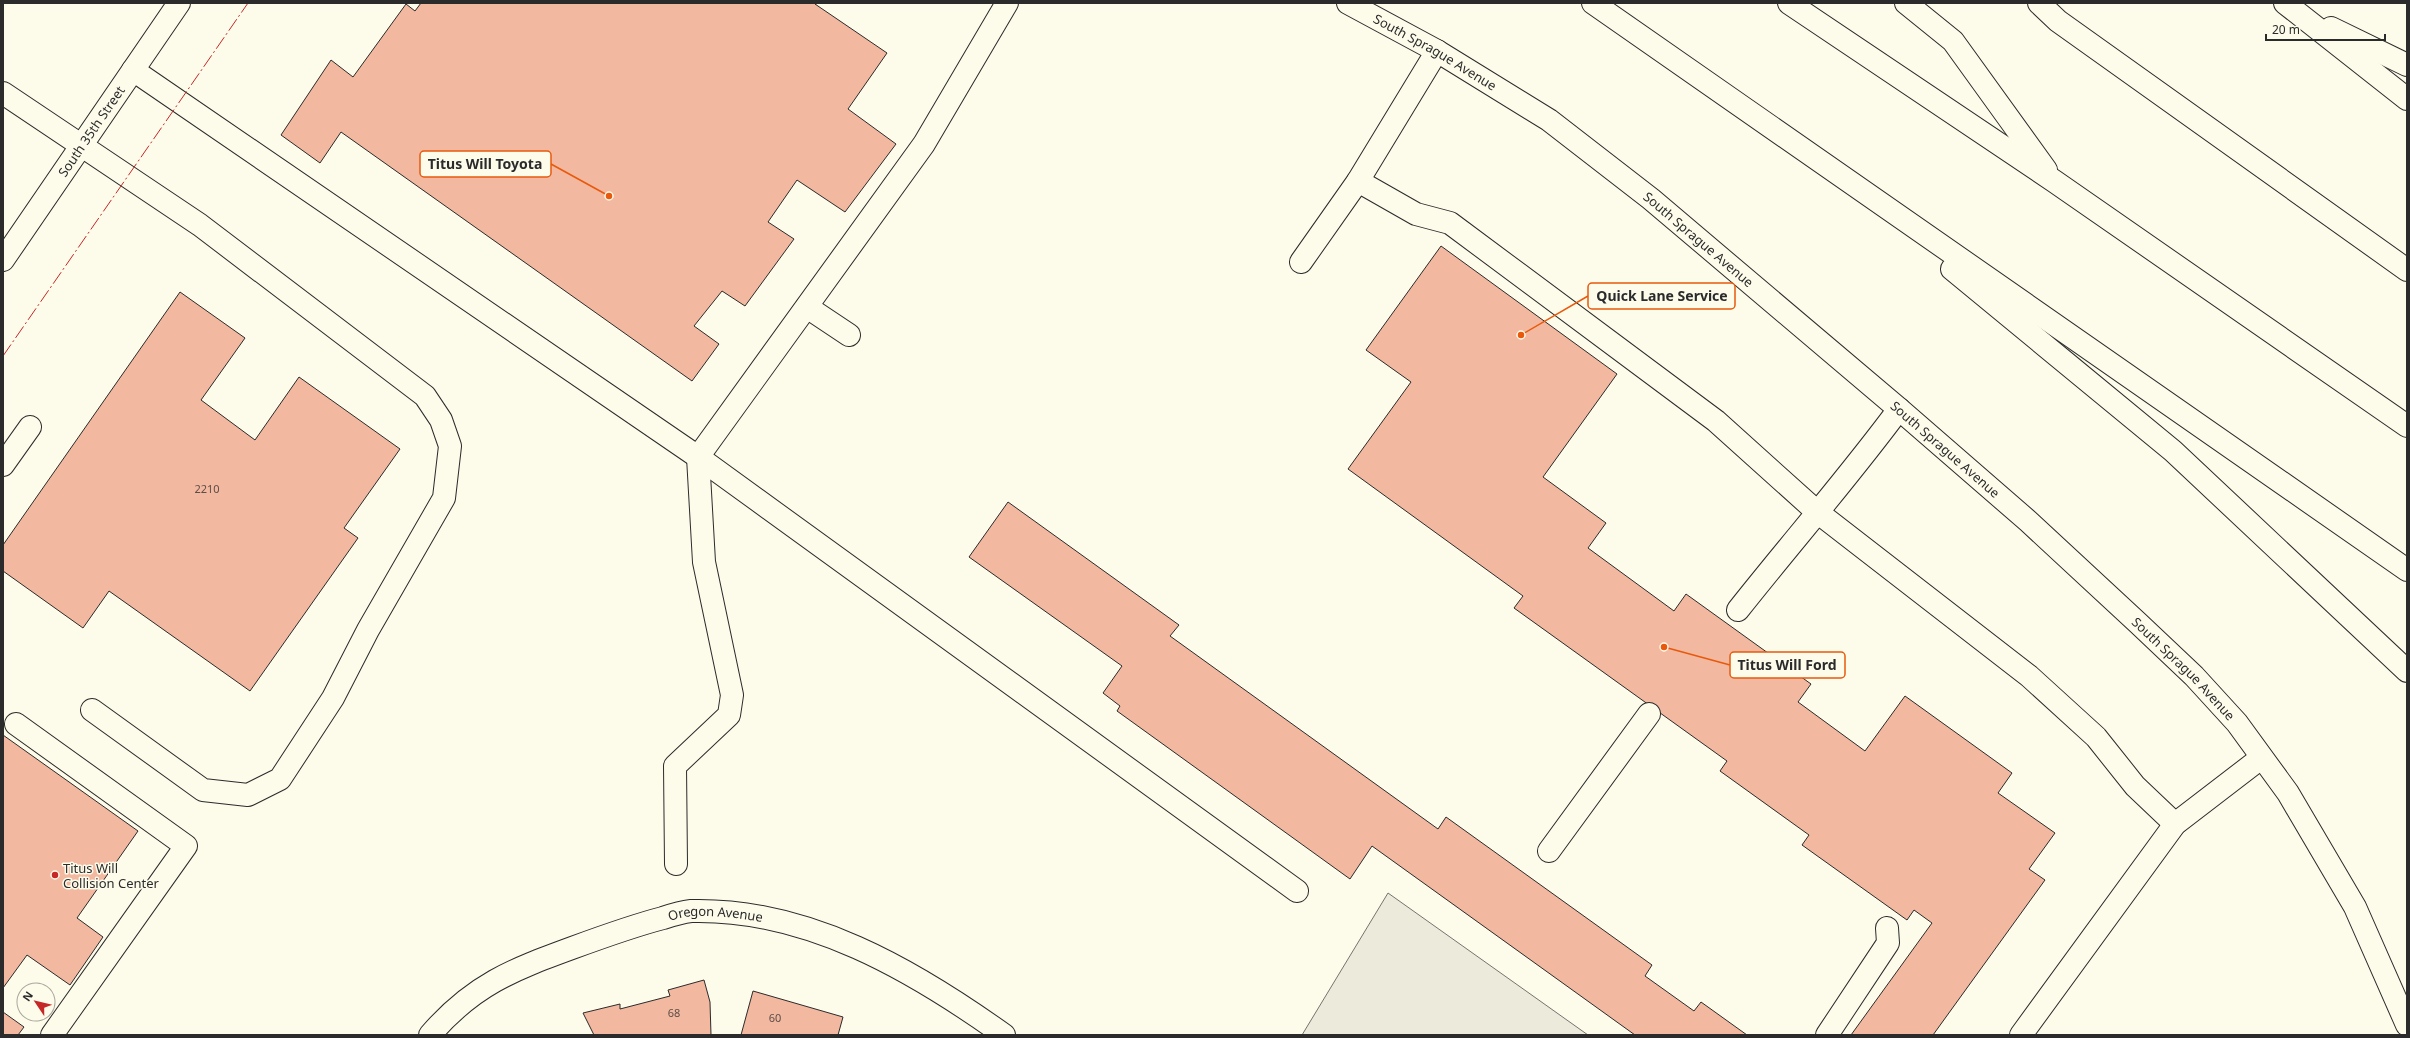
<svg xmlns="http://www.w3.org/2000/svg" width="2410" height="1038" font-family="'Noto Sans',sans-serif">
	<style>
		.parking { fill: #eceadb; stroke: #74746e }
		.building { fill: #f2b8a0; stroke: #2b2b2b }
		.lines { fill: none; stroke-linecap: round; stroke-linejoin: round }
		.minor-casing { stroke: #2b2b2b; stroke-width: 24 }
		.highway-casing { stroke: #2b2b2b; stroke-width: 24 }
		.minor { stroke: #fdfbea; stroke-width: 22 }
		.highway { stroke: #fdfbea; stroke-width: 22 }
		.power { stroke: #c62828; stroke-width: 1; stroke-dasharray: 14 3 2 3; stroke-linecap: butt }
		.poi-dot { fill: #c62828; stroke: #fdfbea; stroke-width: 1.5 }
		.labels { text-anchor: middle; stroke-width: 3; stroke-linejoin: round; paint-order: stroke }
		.number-label { font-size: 11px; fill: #5d4e48 }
		.street-label { font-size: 13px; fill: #2b2b2b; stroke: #fdfbea }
		.poi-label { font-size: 13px; fill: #2b2b2b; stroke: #fdfbea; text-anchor: start }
		.leader { fill: none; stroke: #e8590c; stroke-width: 1.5 }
		.callout-dot { fill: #e8590c; stroke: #fdfbea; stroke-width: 1.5 }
		.callout { fill: #fdfbea; stroke: #e8590c; stroke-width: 1.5 }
		.callout-label { font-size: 14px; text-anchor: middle; font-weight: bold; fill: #2b2b2b }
	</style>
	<rect width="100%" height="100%" fill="#fdfbea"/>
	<path class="parking" d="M 1388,893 L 1588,1035 L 1302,1035 Z"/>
	<g class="building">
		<path d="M 421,3 L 820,3 L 815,4 L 887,53 L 848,109 L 896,144 L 845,212 L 797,180 L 768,222 L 794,239 L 745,306 L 722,291 L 694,326 L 719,344 L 692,381 L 341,132 L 320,163 L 281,135 L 331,60 L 353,77 L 406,4 L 415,11 Z"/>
		<path d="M 1441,246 L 1617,374 L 1543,477 L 1606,523 L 1588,548 L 1674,611 L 1686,594 L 1811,684 L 1798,702 L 1865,751 L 1905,696 L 2012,773 L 1998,793 L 2055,833 L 2029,869 L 2045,880 L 1933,1035 L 1851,1035 L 1932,923 L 1914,910 L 1907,920 L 1802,845 L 1809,835 L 1720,771 L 1727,761 L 1514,608 L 1523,596 L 1348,469 L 1411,382 L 1366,350 Z"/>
		<path d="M 180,292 L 245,338 L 201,400 L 255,440 L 299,377 L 400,449 L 344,528 L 358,538 L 250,691 L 109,591 L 83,628 L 3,571 L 3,545 Z"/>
		<path d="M 1008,502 L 1179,625 L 1170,636 L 1438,829 L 1446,817 L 1652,965 L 1645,976 L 1694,1011 L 1701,1002 L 1747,1035 L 1635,1035 L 1372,846 L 1350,879 L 1117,711 L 1120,706 L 1103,693 L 1122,666 L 969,557 Z"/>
		<path d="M 3,735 L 138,831 L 77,918 L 103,937 L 70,985 L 27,955 L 3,988 Z"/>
		<path d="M 704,980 L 710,1002 L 711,1035 L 594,1035 L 583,1013 L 620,1004 L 620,1009 L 670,996 L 668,990 Z"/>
		<path d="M 753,991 L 843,1017 L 838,1035 L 741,1035 Z"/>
		<path d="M 3,1012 L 24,1027 L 18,1035 L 3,1035 Z"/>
	</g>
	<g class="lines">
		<g class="minor-casing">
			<g id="minor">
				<path id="s1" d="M 1348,3 L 1437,51 L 1549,120 L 1651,199 L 1899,409 L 2028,521 L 2138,623 L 2194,676 L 2237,723 L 2288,793 L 2355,907 L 2407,1025"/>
				<path d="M 133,70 L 698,457 L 924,144 L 1007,3"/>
				<path d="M 3,93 L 200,225 L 425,396 L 441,420 L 450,446 L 444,498 L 368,630 L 333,698 L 280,779 L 248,795 L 203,790 L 92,710"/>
				<path d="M 1358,181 L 1416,214 L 1450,223 L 1716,421 L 1816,511 L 2029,676 L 2096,737 L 2135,786 L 2175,824"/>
				<path id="s2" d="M 3,260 L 179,3"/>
				<path d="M 1301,262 L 1358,181 L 1437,51"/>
				<path d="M 807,307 L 849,335"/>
				<path d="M 698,457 L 1297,891"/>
				<path d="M 3,465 L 30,427"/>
				<path d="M 1738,610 C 1791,543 1848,478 1899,409"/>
				<path d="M 16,724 L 186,846 L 52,1035"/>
				<path d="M 1549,851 L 1649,714"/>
				<path d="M 676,864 L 675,766 L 729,715 L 732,695 L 704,562 L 698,457"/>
				<path id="s3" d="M 430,1035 C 473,985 512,970 572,948 C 602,937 632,926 663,918 C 672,915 682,912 691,911 C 807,908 913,970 1004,1035"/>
				<path d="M 1827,1035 L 1888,943 L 1887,928"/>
				<path d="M 2021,1035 L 2175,824 L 2261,758"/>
			</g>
		</g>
		<g class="highway-casing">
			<g id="highway">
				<path d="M 1593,3 L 2407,570"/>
				<path d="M 1789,3 L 2054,181 L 2407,426"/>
				<path d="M 1906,3 L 1953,41 L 2046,170"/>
				<path d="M 2039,3 L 2058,21 L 2407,270"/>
				<path d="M 2285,3 L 2407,99"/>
				<path d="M 2331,28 L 2407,65"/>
				<path d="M 1952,269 L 2173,451 L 2407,671"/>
			</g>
		</g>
		<use href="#minor" class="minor"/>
		<use href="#highway" class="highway"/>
		<path class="power" d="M 3,356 L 248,3"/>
	</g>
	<circle class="poi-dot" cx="55" cy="875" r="4"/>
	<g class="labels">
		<g class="number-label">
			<text x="207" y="493">2210</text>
			<text x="674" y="1017">68</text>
			<text x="775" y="1022">60</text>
		</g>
		<g class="street-label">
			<text dy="5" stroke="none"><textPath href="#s1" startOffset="100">South Sprague Avenue</textPath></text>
			<text dy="5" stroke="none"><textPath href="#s2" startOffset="156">South 35th Street</textPath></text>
			<text dy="5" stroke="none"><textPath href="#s1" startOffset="424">South Sprague Avenue</textPath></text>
			<text dy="5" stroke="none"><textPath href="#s1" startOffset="748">South Sprague Avenue</textPath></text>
			<text dy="5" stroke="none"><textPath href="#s1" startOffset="1072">South Sprague Avenue</textPath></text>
			<text dy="5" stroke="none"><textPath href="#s3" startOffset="318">Oregon Avenue</textPath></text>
		</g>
		<g class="poi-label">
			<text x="63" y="873">Titus Will<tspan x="63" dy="15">Collision Center</tspan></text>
		</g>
	</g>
	<path class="leader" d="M609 196L551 164M1521 335L1588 296M1664 647L1730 665"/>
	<g class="callout-dot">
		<circle cx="609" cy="196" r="4"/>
		<circle cx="1521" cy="335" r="4"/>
		<circle cx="1664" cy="647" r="4"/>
	</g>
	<g class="callout">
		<rect x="420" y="151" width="131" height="26" rx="4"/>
		<rect x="1588" y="283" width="147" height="26" rx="4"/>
		<rect x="1730" y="652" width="115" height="26" rx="4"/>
	</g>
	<g class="callout-label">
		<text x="485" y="169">Titus Will Toyota</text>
		<text x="1662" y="301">Quick Lane Service</text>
		<text x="1787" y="670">Titus Will Ford</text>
	</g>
	<rect width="2410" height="1038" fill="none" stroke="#2b2b2b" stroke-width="8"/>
	<g transform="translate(36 1002) rotate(305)"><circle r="19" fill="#fdfbea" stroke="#a9a89e"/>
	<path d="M0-3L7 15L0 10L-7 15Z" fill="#c62828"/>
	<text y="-6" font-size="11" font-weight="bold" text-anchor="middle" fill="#2b2b2b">N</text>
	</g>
	<path d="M2266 34v6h119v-6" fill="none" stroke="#2b2b2b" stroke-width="2"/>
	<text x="2272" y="34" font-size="12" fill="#2b2b2b" stroke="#fdfbea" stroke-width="3" paint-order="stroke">20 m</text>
</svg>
